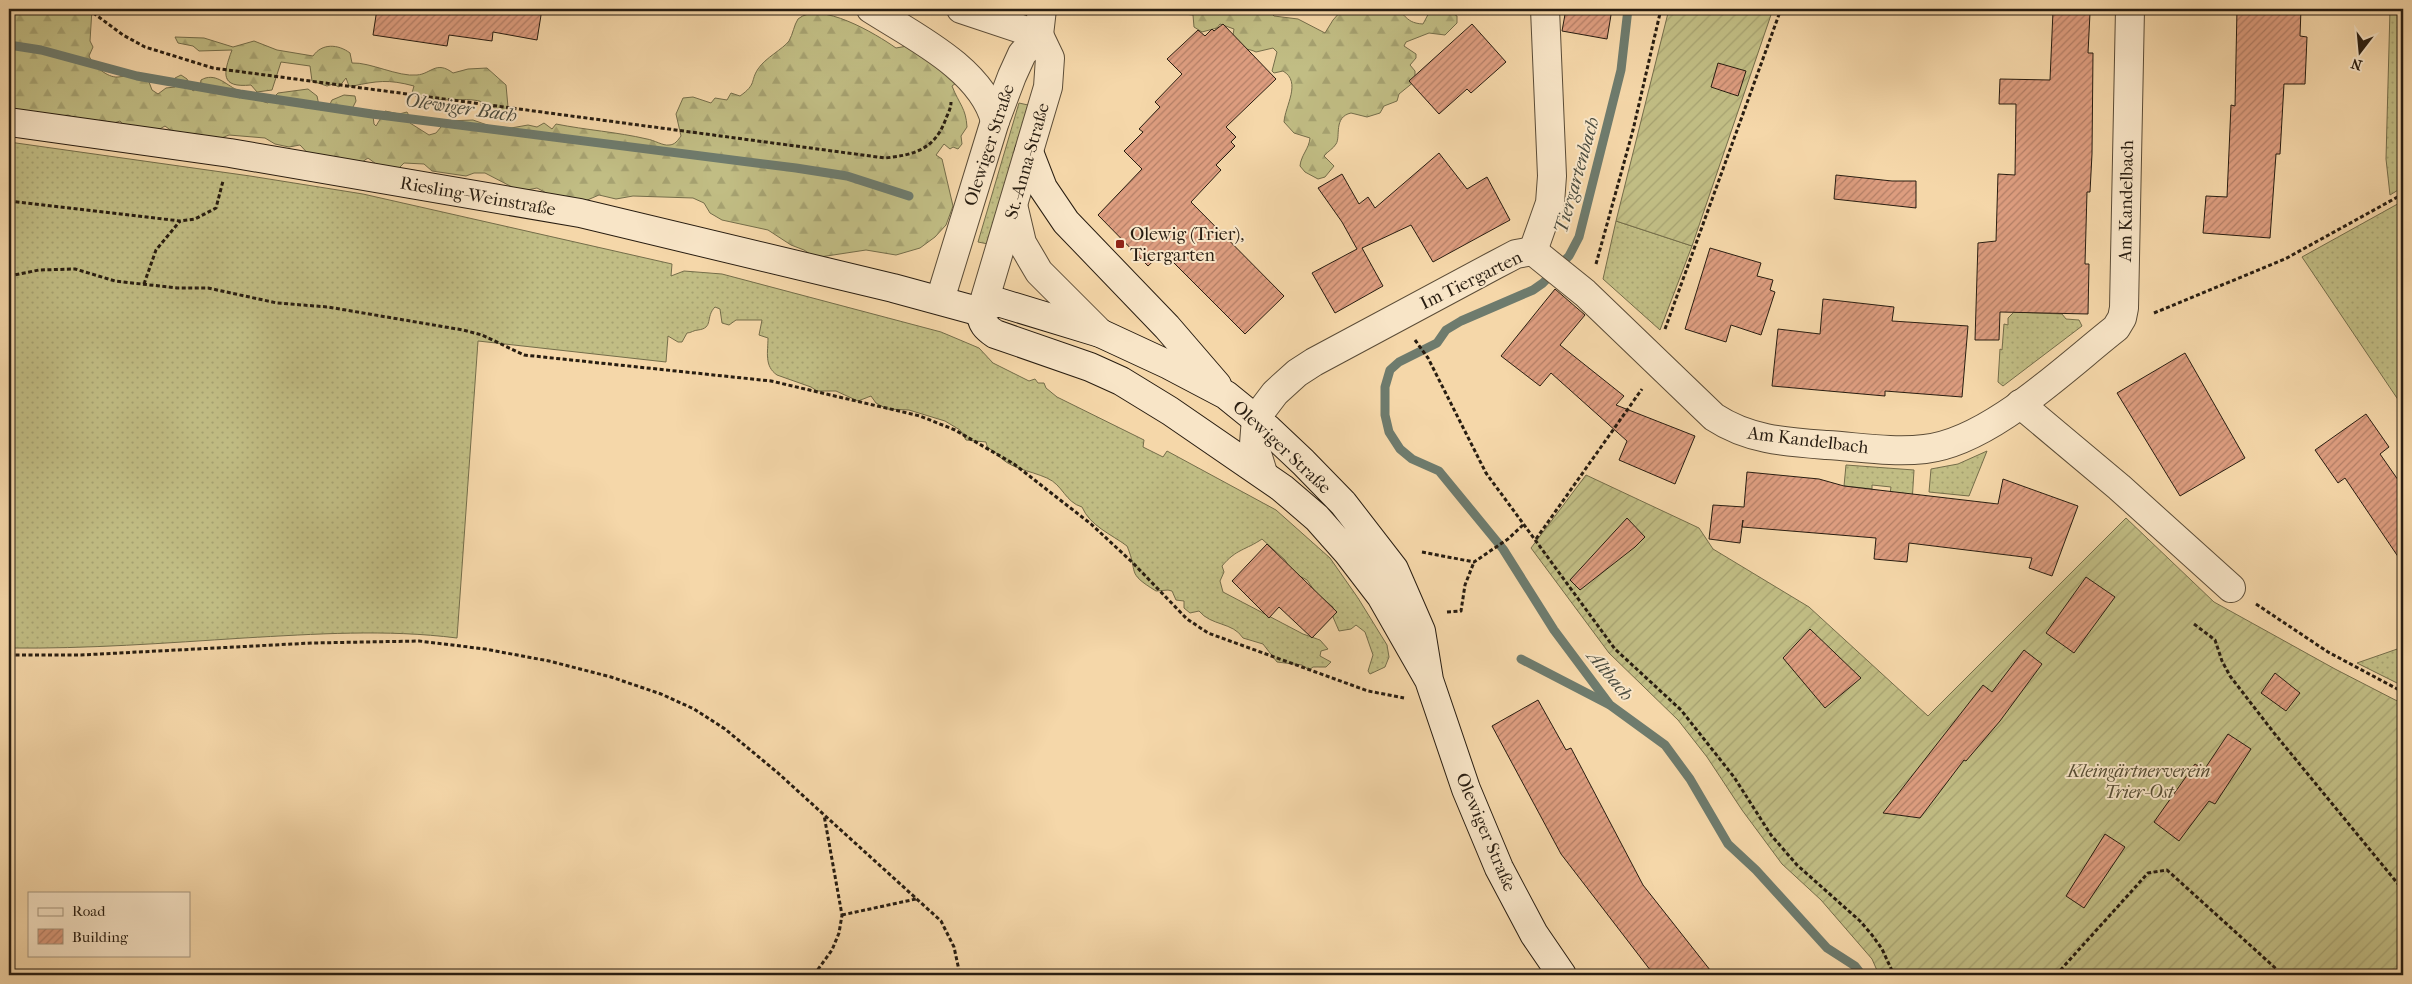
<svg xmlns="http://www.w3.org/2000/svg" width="2412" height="984" font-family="'IM FELL French Canon',serif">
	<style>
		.grass { fill: url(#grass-dots); stroke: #746d4a }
		.forest { fill: url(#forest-firs); stroke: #746d4a }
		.garden { fill: url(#garden-furrows); stroke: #746d4a }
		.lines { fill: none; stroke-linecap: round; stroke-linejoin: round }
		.stream { stroke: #6e7b6d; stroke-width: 9 }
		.building { fill: url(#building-hatch); stroke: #281d11 }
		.minor-casing { stroke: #5b4c37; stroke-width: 30 }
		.tertiary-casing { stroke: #5b4c37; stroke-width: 30 }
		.secondary-casing { stroke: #281d11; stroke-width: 30 }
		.path { stroke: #281d11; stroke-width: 3; stroke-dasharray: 4 2.5; stroke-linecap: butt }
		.minor { stroke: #f8e5c7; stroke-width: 28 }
		.tertiary { stroke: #f8e5c7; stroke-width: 28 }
		.secondary { stroke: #f8e5c7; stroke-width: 28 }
		.poi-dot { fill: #8f2418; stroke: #f8e5c7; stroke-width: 2 }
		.labels { text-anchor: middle; stroke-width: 4; stroke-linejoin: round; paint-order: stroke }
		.street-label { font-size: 18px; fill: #281d11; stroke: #f8e5c7 }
		.poi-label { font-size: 18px; fill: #281d11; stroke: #f8e5c7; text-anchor: start }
		.park-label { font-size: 18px; font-style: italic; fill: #564d34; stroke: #f8e5c7 }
		.water-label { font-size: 19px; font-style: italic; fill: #4b4c3f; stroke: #f8e5c7 }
	</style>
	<defs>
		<pattern id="grass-dots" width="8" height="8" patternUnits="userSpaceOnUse" patternTransform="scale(1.25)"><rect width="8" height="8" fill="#c1bd84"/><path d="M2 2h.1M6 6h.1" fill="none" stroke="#a6a271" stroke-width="1.8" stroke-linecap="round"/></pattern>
		<pattern id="forest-firs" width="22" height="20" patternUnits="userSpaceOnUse" patternTransform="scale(1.25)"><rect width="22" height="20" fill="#c1bd84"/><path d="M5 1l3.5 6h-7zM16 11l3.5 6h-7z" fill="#a6a271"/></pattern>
		<pattern id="garden-furrows" width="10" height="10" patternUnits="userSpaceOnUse" patternTransform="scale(1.25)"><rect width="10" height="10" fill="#c1bd84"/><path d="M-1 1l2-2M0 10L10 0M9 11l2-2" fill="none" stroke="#a6a271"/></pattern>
		<pattern id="building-hatch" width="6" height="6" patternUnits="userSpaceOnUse" patternTransform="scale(1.25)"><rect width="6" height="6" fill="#dd9d7f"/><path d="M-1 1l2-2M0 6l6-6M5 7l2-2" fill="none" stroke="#b37f67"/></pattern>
	</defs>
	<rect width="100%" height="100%" fill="#f5d7a9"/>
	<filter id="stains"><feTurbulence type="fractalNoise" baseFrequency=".004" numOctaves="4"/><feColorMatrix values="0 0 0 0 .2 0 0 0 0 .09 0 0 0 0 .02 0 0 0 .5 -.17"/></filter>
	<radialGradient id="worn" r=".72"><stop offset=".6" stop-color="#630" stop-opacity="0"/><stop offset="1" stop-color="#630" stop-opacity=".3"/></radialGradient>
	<g class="grass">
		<path d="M 2390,9 L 2403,9 L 2403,187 L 2390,195 L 2386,159 Z"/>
		<path d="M 1019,103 L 1028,105 L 988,244 L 978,242 Z"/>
		<path d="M 9,142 L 250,176 L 363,194 L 672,264 L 671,276 L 684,271 L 722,274 L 941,332 L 979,348 L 993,363 L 1029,381 L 1035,379 L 1038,383 L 1044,383 L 1046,388 L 1057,397 L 1144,440 L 1143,447 L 1163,457 L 1167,451 L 1276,510 L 1330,558 L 1358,598 L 1387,645 L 1389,657 L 1385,667 L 1370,674 L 1368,671 L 1373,655 L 1365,632 L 1356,625 L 1351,629 L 1339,631 L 1333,617 L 1333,607 L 1316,593 L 1307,580 L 1292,572 L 1285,560 L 1262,539 C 1246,550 1236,549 1222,566 L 1224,572 L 1220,581 L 1223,592 L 1303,634 L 1320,640 L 1328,649 L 1321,651 L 1320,656 L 1331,662 L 1326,667 L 1313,667 L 1309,670 L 1302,665 L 1277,662 L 1263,644 L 1243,638 C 1233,622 1211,626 1199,611 L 1190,613 L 1184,608 L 1184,601 L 1176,600 L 1172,591 L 1168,590 L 1156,591 C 1125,572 1139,574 1127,546 C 1111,534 1090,526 1082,507 C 1065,502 1063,485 1047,478 C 1029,470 1009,469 996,453 C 991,449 987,449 986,442 L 966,440 L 960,430 L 945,421 L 909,410 L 887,409 L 876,403 L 871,396 L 858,401 L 836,391 L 817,391 L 811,387 L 777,375 C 764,366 768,352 768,338 L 759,335 L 762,320 L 736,320 L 729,325 L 722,323 L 720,309 L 715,307 C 705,317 714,328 698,330 C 694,330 691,333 687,333 L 682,342 L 678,342 L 668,336 L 666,362 L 478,341 L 457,638 C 386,629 315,634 244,638 C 166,643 87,649 9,648 Z"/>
		<path d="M 2403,201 L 2403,407 L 2302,257 Z"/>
		<path d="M 1616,221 L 1692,246 L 1660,330 L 1603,279 Z"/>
		<path d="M 2014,312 L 2062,314 L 2066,319 L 2079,320 L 2082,326 L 2003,386 L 1998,382 L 2000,349 L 2002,350 L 2004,324 L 2008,325 L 2008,318 Z"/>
		<path d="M 1987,451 L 1969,496 L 1929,492 L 1931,469 L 1958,464 Z"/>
		<path d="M 1846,465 L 1914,470 L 1910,536 L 1889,501 L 1891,487 L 1872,485 L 1872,489 L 1844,486 Z"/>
		<path d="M 2403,647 L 2403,686 L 2357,663 Z"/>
	</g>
	<g class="forest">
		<path d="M 9,9 L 92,9 L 90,41 L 93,47 L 89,56 C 93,65 107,78 118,77 C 129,76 135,72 146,74 L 152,90 L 158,94 L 166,88 L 175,87 L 175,78 L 181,75 L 187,79 L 193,91 L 200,86 L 201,80 C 215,72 225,84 237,90 L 237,97 L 240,98 L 244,93 C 253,94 258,101 268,103 L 278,93 L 308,89 L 317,96 L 320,110 L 329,106 L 332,100 L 344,95 L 355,96 L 356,101 L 353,107 L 354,110 L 366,110 L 373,116 L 374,124 L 376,126 L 385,111 L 399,114 L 407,112 L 411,119 L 410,123 L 429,135 L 436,133 L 446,121 L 473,120 L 490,126 L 511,128 L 528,125 L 537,127 L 544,123 L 552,129 L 556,124 C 586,130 617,132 647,139 C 654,140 663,146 669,145 C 675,145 678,140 681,136 L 676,114 L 683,98 L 693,97 L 711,103 L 715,98 L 727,100 L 731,93 L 740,96 C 757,84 750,81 758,69 C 765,58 783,49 789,41 C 793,34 794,25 798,19 C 820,0 876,34 896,48 L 913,45 L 959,81 L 952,86 C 959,104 966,108 967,127 L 961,136 L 962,144 L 958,149 L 953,147 L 950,149 L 944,144 L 936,155 L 942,159 L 953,206 L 946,225 L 935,237 L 920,248 L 896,255 L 866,250 L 820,257 L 813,256 L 804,250 L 791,245 L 768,230 L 722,220 L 710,213 L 704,203 L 693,198 L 633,196 L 616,199 L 599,195 L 585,201 L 554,197 L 537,188 L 527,190 L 514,188 L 485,173 L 474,173 L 466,176 L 432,171 L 424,164 L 404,163 L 398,169 L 387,172 L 368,158 L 353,168 L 315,161 L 300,145 L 289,147 L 275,144 L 265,138 L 229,135 L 219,139 L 173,132 L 165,126 L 156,131 L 127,129 L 120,121 L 111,124 L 80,120 L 68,115 L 42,119 L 9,115 Z"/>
		<path d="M 1174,9 L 1267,9 L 1274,16 L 1298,19 L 1325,33 L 1333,20 L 1341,11 L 1340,9 L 1352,9 L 1354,13 C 1362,16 1379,14 1385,9 C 1409,9 1401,23 1423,24 L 1431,9 L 1445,9 L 1457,16 L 1457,23 L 1445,35 L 1429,33 L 1406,42 L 1404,46 L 1416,54 L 1416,58 L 1410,65 L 1415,71 L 1415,81 L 1399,94 L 1397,101 L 1384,106 L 1380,113 L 1367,117 L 1351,113 C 1333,117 1341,137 1336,144 C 1333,149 1328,151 1324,156 L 1334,166 L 1325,177 L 1318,179 L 1305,172 L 1300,166 C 1301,155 1309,149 1310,138 L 1294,133 L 1284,122 C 1285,106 1302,82 1283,71 L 1274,73 L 1272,71 L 1277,52 L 1273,48 L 1256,52 C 1248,48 1240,49 1231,47 L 1234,29 L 1220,24 L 1217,28 L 1202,32 L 1194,27 L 1193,15 L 1183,14 Z"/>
		<path d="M 175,37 L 204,38 L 233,47 L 254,41 L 277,50 L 313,56 C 322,43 338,44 350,53 L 352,63 C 370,62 398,77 417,75 C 431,74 436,60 453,73 L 468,69 L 487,68 L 506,85 L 508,107 L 506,111 L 502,111 C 492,108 486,101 473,100 C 459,98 421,104 412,93 L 414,86 C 388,79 377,81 353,86 L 349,86 L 346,78 L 339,87 L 333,84 L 327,86 L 312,81 L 310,66 L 281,62 L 272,90 L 257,92 L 251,85 C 220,88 223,74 232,50 L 199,51 L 193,46 L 178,43 Z"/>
	</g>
	<g class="garden">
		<path d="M 1669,9 L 1773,9 L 1692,246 L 1616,221 Z"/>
		<path d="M 1586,475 L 1699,528 L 1713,549 L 1809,607 L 1928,716 L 2126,518 L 2214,602 L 2335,669 L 2403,704 L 2403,975 L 1879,975 L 1872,959 L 1821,900 L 1782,864 L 1742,810 L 1707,757 L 1678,720 L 1609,653 L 1531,548 Z"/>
	</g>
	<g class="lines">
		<g class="stream">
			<path d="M 1628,9 L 1621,70 L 1579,237 L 1569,256 L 1543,283 L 1533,290 L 1461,321 L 1446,330 L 1437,343 L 1399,362 L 1390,370 L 1385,387 L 1385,415 L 1389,432 L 1400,449 L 1412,459 L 1439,471 L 1503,549 L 1554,630 L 1610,705 L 1665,745 L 1690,779 L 1728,844 L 1756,870 L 1827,948 L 1855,966 L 1862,975"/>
			<path d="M 9,45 L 41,50 L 137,76 L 240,94 L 372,114 L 796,168 L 847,176 L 909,196"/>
			<path d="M 1521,659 L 1608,704"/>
		</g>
	</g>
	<g class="building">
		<path d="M 377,9 L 542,9 L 537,40 L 493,32 L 492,41 L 449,35 L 447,46 L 373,35 Z"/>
		<path d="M 1566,9 L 1612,9 L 1607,39 L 1562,31 Z"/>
		<path d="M 2237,9 L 2301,9 L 2300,36 L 2307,37 L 2305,84 L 2284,84 L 2280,154 L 2276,154 L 2270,238 L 2203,233 L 2206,196 L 2227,197 L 2231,105 L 2235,106 Z"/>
		<path d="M 2053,11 L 2090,13 L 2088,53 L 2093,53 L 2092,154 L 2090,192 L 2087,192 L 2085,264 L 2089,264 L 2088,314 L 2000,312 L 1999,340 L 1975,340 L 1978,243 L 1996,241 L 1998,174 L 2015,175 L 2016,104 L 1999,104 L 2000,79 L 2050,80 Z"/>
		<path d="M 1223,24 L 1276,79 L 1226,127 L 1236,137 L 1231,142 L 1235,146 L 1216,165 L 1221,170 L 1191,202 L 1284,296 L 1245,334 L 1163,252 L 1148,266 L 1098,215 L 1142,169 L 1124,151 L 1143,132 L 1139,129 L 1160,107 L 1155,102 L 1182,74 L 1167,59 L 1198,30 L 1205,36 L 1212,29 L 1214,31 Z"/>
		<path d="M 1472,24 L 1506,62 L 1471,93 L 1467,89 L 1439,114 L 1409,81 Z"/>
		<path d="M 1718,63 L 1746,71 L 1738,96 L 1711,87 Z"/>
		<path d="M 1439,153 L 1467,189 L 1487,177 L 1510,220 L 1433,262 L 1411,225 L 1362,248 L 1383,286 L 1335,313 L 1312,273 L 1357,249 L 1342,222 L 1318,188 L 1342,174 L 1359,204 L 1368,197 L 1375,208 Z"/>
		<path d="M 1836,175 L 1892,181 L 1916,181 L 1916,208 L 1834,199 Z"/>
		<path d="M 1710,248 L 1761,263 L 1757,276 L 1773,280 L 1770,290 L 1775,292 L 1761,335 L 1731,325 L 1726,342 L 1685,329 Z"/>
		<path d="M 1555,289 L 1585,315 L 1560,345 L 1624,396 L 1616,405 L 1695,436 L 1675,484 L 1619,460 L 1627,441 L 1551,373 L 1540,386 L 1501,356 Z"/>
		<path d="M 1823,299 L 1894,307 L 1892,321 L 1968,326 L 1962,397 L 1885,391 L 1885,396 L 1772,386 L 1778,329 L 1820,334 Z"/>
		<path d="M 2185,353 L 2245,458 L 2180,496 L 2117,393 Z"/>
		<path d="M 2366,414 L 2389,447 L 2380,454 L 2403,487 L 2403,564 L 2345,478 L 2338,483 L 2315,450 Z"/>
		<path d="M 1747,472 L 1819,479 L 1844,486 L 1998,504 L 2003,479 L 2078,506 L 2052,576 L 2029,568 L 2032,558 L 1909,543 L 1907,562 L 1874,559 L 1876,538 L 1742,527 L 1743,520 L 1740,543 L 1709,539 L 1713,505 L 1744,507 Z"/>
		<path d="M 1627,518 L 1645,537 L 1635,547 L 1580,590 L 1570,580 Z"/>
		<path d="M 1267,544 L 1337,612 L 1312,638 L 1279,607 L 1269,618 L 1232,581 Z"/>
		<path d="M 2086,577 L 2115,597 L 2074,653 L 2046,633 Z"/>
		<path d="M 1810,629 L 1861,678 L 1825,708 L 1783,658 Z"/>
		<path d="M 2024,650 L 2042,664 L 2000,721 L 1966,761 L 1964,760 L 1920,818 L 1883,813 L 1983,685 L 1992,692 Z"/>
		<path d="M 2275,673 L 2300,693 L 2286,711 L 2261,693 Z"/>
		<path d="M 1538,700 L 1566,750 L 1571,748 L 1643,885 L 1714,975 L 1654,975 L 1561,854 L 1492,726 Z"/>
		<path d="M 2228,734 L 2251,749 L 2215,804 L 2209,801 L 2179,841 L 2154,822 L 2195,764 L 2204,770 Z"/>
		<path d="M 2105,834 L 2125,847 L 2084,908 L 2066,896 Z"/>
	</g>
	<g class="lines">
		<g class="minor-casing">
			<g id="minor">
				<path d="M 1039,35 L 1042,9"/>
				<path d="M 1533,251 L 1585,293 L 1714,417 C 1749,440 1786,442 1827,445 C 1859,447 1893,453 1925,449 C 1990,442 2066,367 2116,328 L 2122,318 L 2124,308 L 2130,9"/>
				<path d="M 1533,251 L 1550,203 L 1552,176 L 1545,9"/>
				<path d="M 2020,404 L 2119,487 L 2231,588"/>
				<path d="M 1263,473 L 1254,444 L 1256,418 L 1275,393 L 1297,373 L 1314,362 L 1495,265 L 1516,254 L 1533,251"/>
			</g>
		</g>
		<g class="tertiary-casing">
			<g id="tertiary">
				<path d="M 871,9 C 913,36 982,69 995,121"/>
				<path d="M 961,9 L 1039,35"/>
				<path d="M 1014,209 L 1022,243 L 1039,272 L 1100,333"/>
				<path d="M 940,300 L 995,121 L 1012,76 L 1022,54 L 1039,35"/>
				<path d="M 981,312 L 1048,87 L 1050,58 L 1039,35"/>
			</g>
		</g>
		<g class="secondary-casing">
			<g id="secondary">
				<path d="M 9,122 L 230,153 L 580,213 L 893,288 L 981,312"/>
				<path d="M 1029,152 L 1043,188 L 1066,222 L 1167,327 L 1217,385"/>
				<path d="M 1429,680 L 1421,631 L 1394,569 L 1343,503 L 1303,462 L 1268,429 L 1226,395 L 1169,365 L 1100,333 L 998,302 L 988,306 L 981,312 C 981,323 986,328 995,334 L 1090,367 L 1121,381 L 1170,411 L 1282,488 L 1317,518 L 1348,553 L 1381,596 L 1429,680 L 1466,789 L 1499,868 L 1534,934 L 1562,975"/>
			</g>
		</g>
		<g class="path">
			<path d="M 88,9 L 123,35 L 145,47 L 213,68 L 885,158 C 913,155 934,150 945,121 C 947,115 951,109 951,102"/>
			<path d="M 9,201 L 180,221 L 195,219 L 216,208 L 223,181"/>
			<path d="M 1596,264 L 1633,130 L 1661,9"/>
			<path d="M 9,276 L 39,270 L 75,269 L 115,281 L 177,288 L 208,288 L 277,303 L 328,307 L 463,330 L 482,335 L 524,355 L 771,381 L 920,416 L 955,430 L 1014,464 L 1091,524 L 1132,562 L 1187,619 L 1208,633 L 1368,691 L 1404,698"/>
			<path d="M 144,284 L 156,250 L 180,221"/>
			<path d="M 2154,313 L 2285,259 L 2403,194"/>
			<path d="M 1665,329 L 1781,9"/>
			<path d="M 1415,340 L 1428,358 L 1486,473 L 1615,649 L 1681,710 L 1734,777 L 1771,835 L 1797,865 L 1860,921 L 1872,935 L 1882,949 L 1894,975"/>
			<path d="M 1536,539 L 1642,389"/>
			<path d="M 1422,552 L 1474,562 L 1508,539 L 1523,525"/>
			<path d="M 2256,604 L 2328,652 L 2403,692"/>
			<path d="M 1447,612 L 1461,611 L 1465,585 L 1474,562"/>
			<path d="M 2194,624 L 2215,640 L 2222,661 L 2230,676 L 2274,733 L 2403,890"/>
			<path d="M 9,655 L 81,655 L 312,643 L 419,641 L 485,649 L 549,661 L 611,677 L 661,694 L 694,709 L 725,729 L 778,773 L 941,921 L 954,947 L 960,975"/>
			<path d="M 842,915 L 916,899"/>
			<path d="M 814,975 L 832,950 L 839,933 L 842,915 L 824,815"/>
			<path d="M 2056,975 L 2148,873 L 2167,870 L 2283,975"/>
		</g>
		<use href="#minor" class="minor"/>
		<use href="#tertiary" class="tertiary"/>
		<use href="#secondary" class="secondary"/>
	</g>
	<rect class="poi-dot" x="1115" y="239" width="10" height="10" rx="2.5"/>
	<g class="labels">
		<g class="street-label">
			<text transform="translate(989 145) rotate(-72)" y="6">Olewiger Straße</text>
			<text transform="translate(1027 161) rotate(-74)" y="6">St.-Anna-Straße</text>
			<text transform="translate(478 196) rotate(10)" y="6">Riesling-Weinstraße</text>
			<text transform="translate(2126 201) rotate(-89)" y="6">Am Kandelbach</text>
			<text transform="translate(1471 280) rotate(-26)" y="6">Im Tiergarten</text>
			<text transform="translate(1808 440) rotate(7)" y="6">Am Kandelbach</text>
			<text transform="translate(1282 447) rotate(43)" y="6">Olewiger Straße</text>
			<text transform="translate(1486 832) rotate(67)" y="6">Olewiger Straße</text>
		</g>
		<g class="poi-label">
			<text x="1130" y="240">Olewig (Trier),<tspan x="1130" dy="21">Tiergarten</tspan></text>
		</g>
		<g class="park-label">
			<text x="2139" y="777">Kleingärtnerverein<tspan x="2139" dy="21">Trier-Ost</tspan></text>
		</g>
		<g class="water-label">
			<text transform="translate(461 107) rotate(8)" y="7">Olewiger Bach</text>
			<text transform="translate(1576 175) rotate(-74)" y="7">Tiergartenbach</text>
			<text transform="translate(1611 675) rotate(50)" y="7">Altbach</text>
		</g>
	</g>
	<rect width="2412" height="984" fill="none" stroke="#f5d7a9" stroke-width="30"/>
	<rect x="10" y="10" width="2392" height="964" fill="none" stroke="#281d11" stroke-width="2.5"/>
	<rect x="15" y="15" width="2382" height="954" fill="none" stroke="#281d11"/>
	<rect x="28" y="892" width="162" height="65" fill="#f8e5c7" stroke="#a5957e"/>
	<rect x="38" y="908" width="25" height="8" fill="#f8e5c7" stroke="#a5957e"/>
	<text x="72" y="916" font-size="15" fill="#281d11">Road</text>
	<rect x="38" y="929" width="25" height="15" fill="url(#building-hatch)" stroke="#a5957e"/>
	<text x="72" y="942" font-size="15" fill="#281d11">Building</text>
	<g transform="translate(2360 52) rotate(196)" stroke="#f8e5c7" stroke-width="4" paint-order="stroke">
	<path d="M0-4L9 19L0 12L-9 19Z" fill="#281d11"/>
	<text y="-8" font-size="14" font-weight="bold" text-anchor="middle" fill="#281d11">N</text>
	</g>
	<rect width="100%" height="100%" filter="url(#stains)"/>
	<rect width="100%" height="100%" fill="url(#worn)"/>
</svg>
